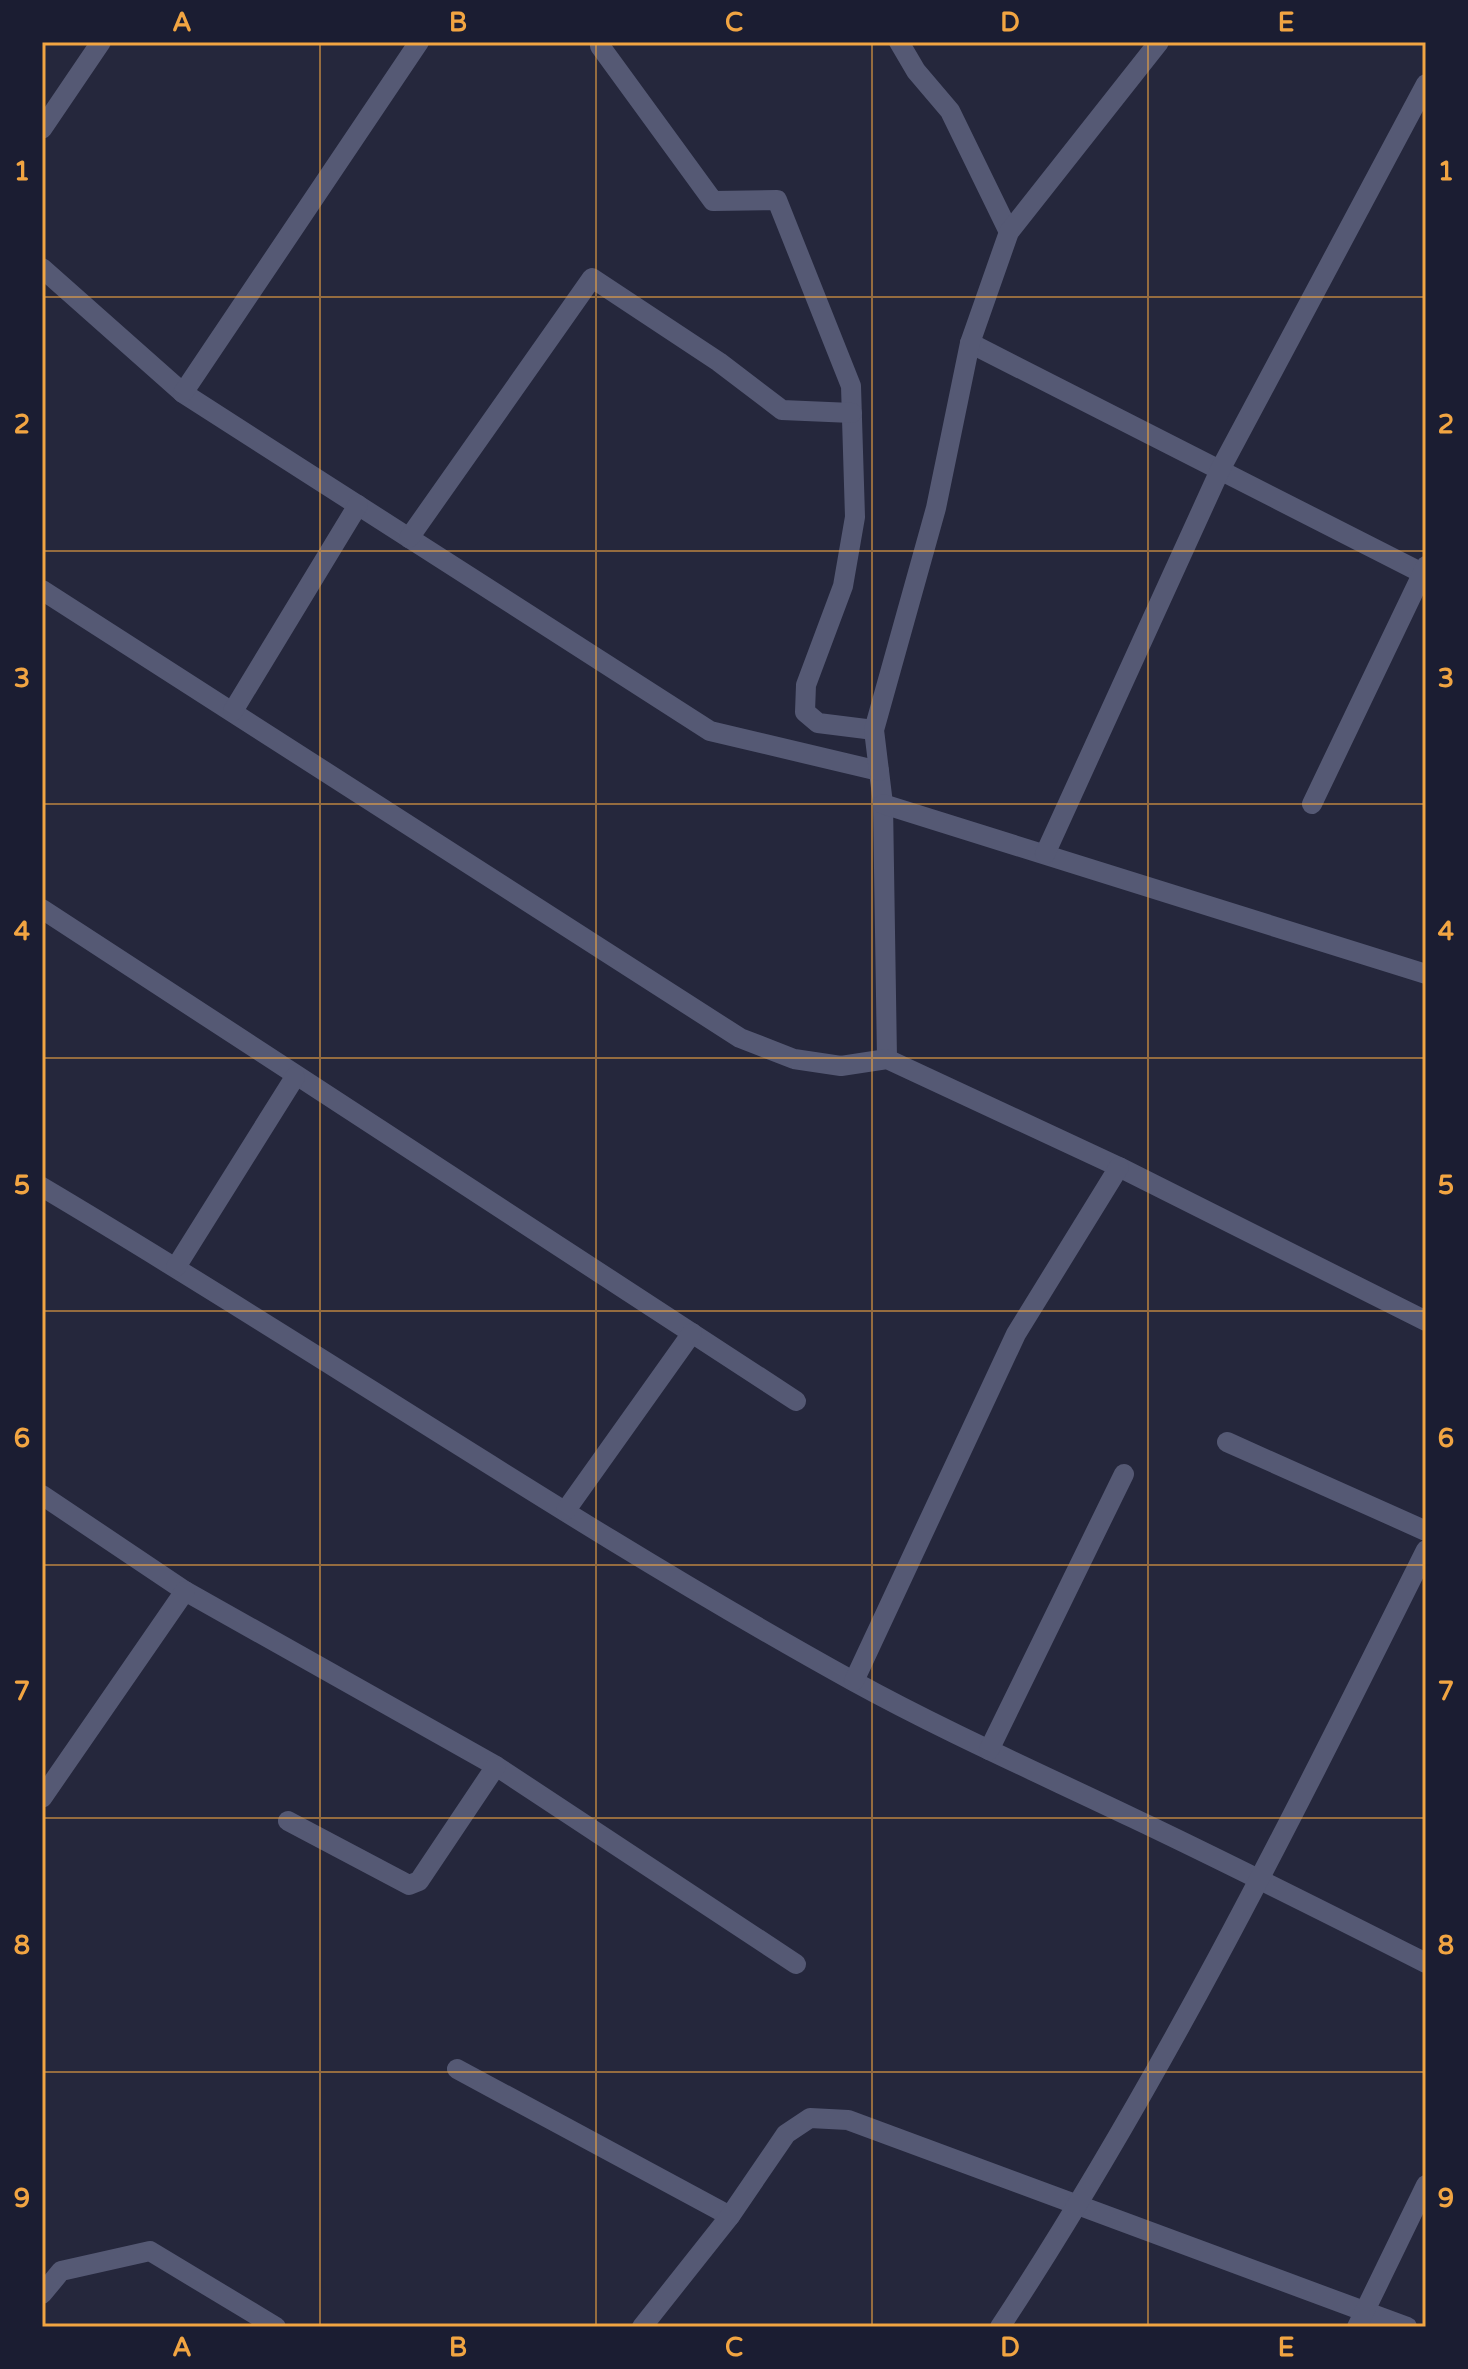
<svg xmlns="http://www.w3.org/2000/svg" width="1468" height="2369" font-family="'Varela Round',sans-serif">
	<style>
		.lines { fill: none; stroke-linecap: round; stroke-linejoin: round }
		.minor { stroke: #555974; stroke-width: 20 }
		.grid { fill: none; stroke: #f2a542; stroke-width: 2; stroke-opacity: 0.55 }
		.neatline { fill: none; stroke: #f2a542; stroke-width: 3 }
		.grid-label { font-size: 26px; text-anchor: middle; font-weight: bold; fill: #f2a542 }
	</style>
	<rect width="100%" height="100%" fill="#25273c"/>
	<g class="lines">
		<g class="minor">
			<path d="M 899,42 L 916,71 L 950,111 L 1009,232"/>
			<path d="M 600,46 L 713,201 L 777,200 L 851,386 L 855,517 L 843,586 L 806,685 L 805,712 L 818,723 L 874,730"/>
			<path d="M 42,129 L 101,42"/>
			<path d="M 42,268 L 183,393 L 710,731 L 879,771 L 883,804 L 887,1059"/>
			<path d="M 970,343 L 1426,575"/>
			<path d="M 183,393 L 419,42"/>
			<path d="M 409,538 L 592,278 L 719,362 L 782,410 L 852,413"/>
			<path d="M 42,590 L 740,1038 L 794,1059 L 841,1066 L 887,1059 L 1119,1167 L 1426,1321"/>
			<path d="M 233,711 L 358,505"/>
			<path d="M 879,771 L 874,730 L 936,508 L 970,343 L 1009,232 L 1159,42"/>
			<path d="M 883,804 L 1426,974"/>
			<path d="M 1312,804 L 1426,566"/>
			<path d="M 1045,854 L 1221,468 L 1426,84"/>
			<path d="M 42,909 L 796,1401"/>
			<path d="M 42,1187 C 314,1348 576,1528 853,1681 C 944,1731 1039,1773 1133,1818 C 1232,1865 1329,1914 1426,1963"/>
			<path d="M 176,1267 L 295,1077"/>
			<path d="M 1227,1442 L 1426,1531"/>
			<path d="M 42,1495 L 185,1591 L 496,1766 L 796,1964"/>
			<path d="M 566,1510 L 692,1333"/>
			<path d="M 854,1681 L 1016,1334 L 1119,1167"/>
			<path d="M 989,1750 L 1124,1474"/>
			<path d="M 42,1798 L 185,1591"/>
			<path d="M 288,1821 L 409,1885 L 419,1881 L 496,1766"/>
			<path d="M 457,2069 L 730,2216"/>
			<path d="M 42,2294 L 61,2271 L 150,2251 L 276,2327"/>
			<path d="M 642,2327 L 730,2216 L 786,2134 L 810,2118 L 848,2120 L 1407,2327"/>
			<path d="M 1000,2327 C 1162,2081 1294,1814 1426,1550"/>
			<path d="M 1357,2327 L 1426,2185"/>
		</g>
	</g>
	<path class="grid" d="M 320,42 L 320,2327M 596,42 L 596,2327M 872,42 L 872,2327M 1148,42 L 1148,2327M 42,297 L 1426,297M 42,551 L 1426,551M 42,804 L 1426,804M 42,1058 L 1426,1058M 42,1311 L 1426,1311M 42,1565 L 1426,1565M 42,1818 L 1426,1818M 42,2072 L 1426,2072"/>
	<rect width="1468" height="2369" fill="none" stroke="#1b1d32" stroke-width="88"/>
	<rect x="44" y="44" width="1380" height="2281" class="neatline"/>
	<g class="grid-label">
		<text x="182" y="31">A</text>
		<text x="458" y="31">B</text>
		<text x="734" y="31">C</text>
		<text x="1010" y="31">D</text>
		<text x="1286" y="31">E</text>
		<text x="22" y="180">1</text>
		<text x="1446" y="180">1</text>
		<text x="22" y="433">2</text>
		<text x="1446" y="433">2</text>
		<text x="22" y="687">3</text>
		<text x="1446" y="687">3</text>
		<text x="22" y="940">4</text>
		<text x="1446" y="940">4</text>
		<text x="22" y="1194">5</text>
		<text x="1446" y="1194">5</text>
		<text x="22" y="1447">6</text>
		<text x="1446" y="1447">6</text>
		<text x="22" y="1700">7</text>
		<text x="1446" y="1700">7</text>
		<text x="22" y="1954">8</text>
		<text x="1446" y="1954">8</text>
		<text x="22" y="2207">9</text>
		<text x="1446" y="2207">9</text>
		<text x="182" y="2356">A</text>
		<text x="458" y="2356">B</text>
		<text x="734" y="2356">C</text>
		<text x="1010" y="2356">D</text>
		<text x="1286" y="2356">E</text>
	</g>
</svg>
